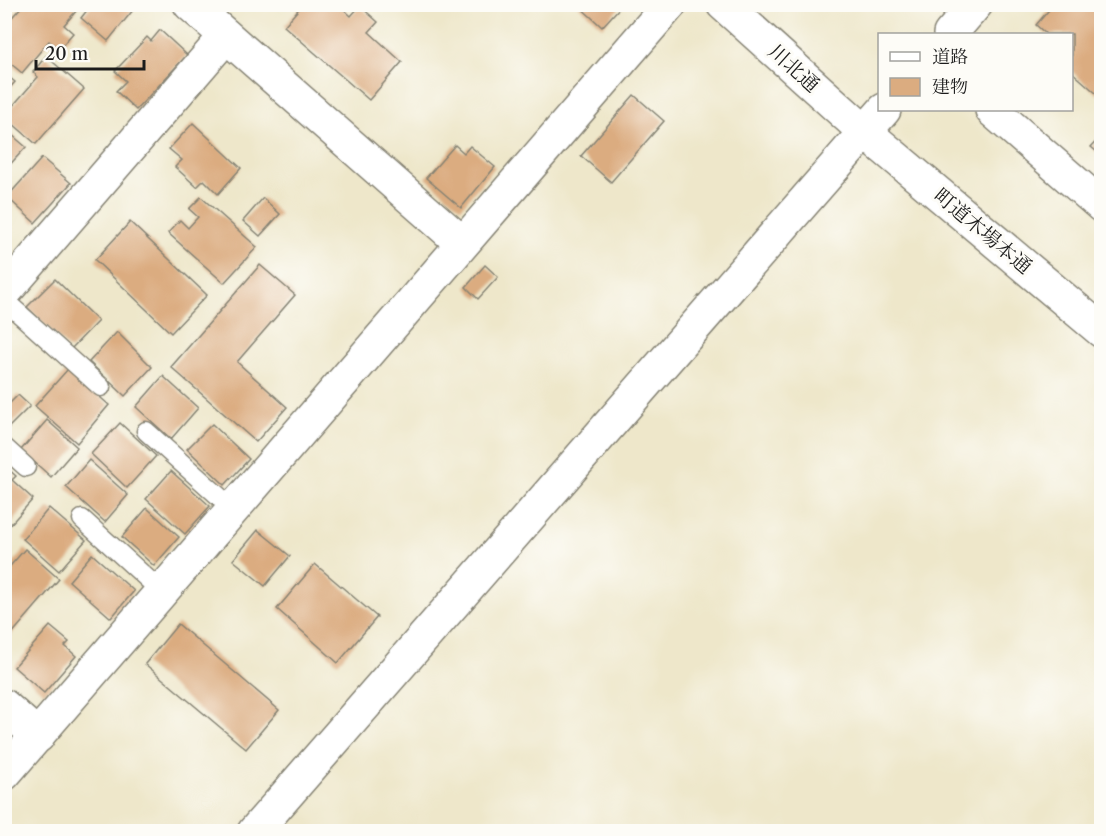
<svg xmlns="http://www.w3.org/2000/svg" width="1106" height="836" font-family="'Libre Caslon Text','Noto Serif JP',serif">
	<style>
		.building { fill: #dbac80 }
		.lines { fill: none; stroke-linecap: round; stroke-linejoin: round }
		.service-casing { stroke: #858273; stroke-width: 21 }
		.minor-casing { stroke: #858273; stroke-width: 36 }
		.tertiary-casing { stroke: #858273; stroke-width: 36 }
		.service { stroke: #fff; stroke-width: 18 }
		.minor { stroke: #fff; stroke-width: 33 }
		.tertiary { stroke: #fff; stroke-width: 33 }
		.labels { text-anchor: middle; stroke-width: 6; stroke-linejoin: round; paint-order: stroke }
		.street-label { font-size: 20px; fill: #1c1c1c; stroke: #fdfcf7 }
	</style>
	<rect width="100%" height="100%" fill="#fdfcf7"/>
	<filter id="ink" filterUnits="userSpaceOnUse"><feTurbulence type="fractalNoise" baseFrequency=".0167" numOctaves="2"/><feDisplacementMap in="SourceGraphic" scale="12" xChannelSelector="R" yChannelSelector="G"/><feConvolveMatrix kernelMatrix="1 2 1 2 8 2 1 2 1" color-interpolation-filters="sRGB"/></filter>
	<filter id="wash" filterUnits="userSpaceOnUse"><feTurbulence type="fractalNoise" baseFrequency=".008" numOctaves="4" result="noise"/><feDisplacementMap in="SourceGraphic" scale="24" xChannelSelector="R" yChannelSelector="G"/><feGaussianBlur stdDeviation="1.35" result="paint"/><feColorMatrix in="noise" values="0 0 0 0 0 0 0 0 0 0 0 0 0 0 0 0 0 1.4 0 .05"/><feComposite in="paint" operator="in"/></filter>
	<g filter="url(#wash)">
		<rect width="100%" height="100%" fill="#eee7ca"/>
		<g id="blocks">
			<g class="building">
				<path d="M 24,4 L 71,4 L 77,10 L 64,25 L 73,33 L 59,49 L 49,41 L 22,73 L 4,58 L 4,26 Z"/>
				<path d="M 92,4 L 138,4 L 108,41 L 81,18 Z"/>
				<path d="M 303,4 L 338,4 L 351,16 L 360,6 L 378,22 L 369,32 L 402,62 L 369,100 L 284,26 Z"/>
				<path d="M 1054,4 L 1102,4 L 1102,89 L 1097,94 L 1072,72 L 1072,34 L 1046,34 L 1036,25 Z"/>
				<path d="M 578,5 L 622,5 L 602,27 Z"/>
				<path d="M 160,30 L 187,55 L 136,110 L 116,91 L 126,81 L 115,71 L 147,37 L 151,41 Z"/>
				<path d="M 46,56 L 84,89 L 36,144 L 4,116 L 38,77 L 33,72 Z"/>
				<path d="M 4,73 L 15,82 L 4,94 Z"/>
				<path d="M 634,95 L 664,121 L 611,182 L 581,156 Z"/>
				<path d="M 193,123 L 241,168 L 218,194 L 204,180 L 197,187 L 175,167 L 182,160 L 169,149 Z"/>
				<path d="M 4,128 L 26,147 L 4,171 Z"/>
				<path d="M 1102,135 L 1102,156 L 1091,147 Z"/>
				<path d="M 455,145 L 464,153 L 470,146 L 495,167 L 461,208 L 426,178 Z"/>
				<path d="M 42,158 L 71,183 L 35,223 L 7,197 Z"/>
				<path d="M 201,197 L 257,247 L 224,283 L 168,233 L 180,220 L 188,228 L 198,217 L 189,209 Z"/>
				<path d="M 263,198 L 280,214 L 260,236 L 243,221 Z"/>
				<path d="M 130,222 L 207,295 L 171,333 L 95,260 Z"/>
				<path d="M 260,265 L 295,295 L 237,362 L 287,407 L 256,442 L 171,367 Z"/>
				<path d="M 485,265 L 498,277 L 478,299 L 466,287 Z"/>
				<path d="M 55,279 L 98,321 L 70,350 L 27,307 Z"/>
				<path d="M 117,332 L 152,367 L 125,396 L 89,362 Z"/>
				<path d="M 68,369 L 109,405 L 77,443 L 35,406 Z"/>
				<path d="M 163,376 L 198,408 L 171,439 L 136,407 Z"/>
				<path d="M 18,395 L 30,406 L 7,429 L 4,427 L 4,409 Z"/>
				<path d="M 47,420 L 77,447 L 51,477 L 21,450 Z"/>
				<path d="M 120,423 L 156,456 L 127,488 L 91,454 Z"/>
				<path d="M 212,424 L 249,459 L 225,485 L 187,449 Z"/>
				<path d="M 89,460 L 128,495 L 105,522 L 66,487 Z"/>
				<path d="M 6,467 L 16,476 L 12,480 L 33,499 L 9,526 L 4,522 Z"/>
				<path d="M 171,471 L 210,506 L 185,534 L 146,499 Z"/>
				<path d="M 49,508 L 86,540 L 59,571 L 23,539 Z"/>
				<path d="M 147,508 L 179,537 L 154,566 L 122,537 Z"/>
				<path d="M 258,530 L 290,556 L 265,586 L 233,560 Z"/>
				<path d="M 25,549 L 59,579 L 4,643 L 4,573 Z"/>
				<path d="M 92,554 L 134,591 L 111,618 L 69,581 Z"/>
				<path d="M 315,564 L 377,617 L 338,663 L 277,609 Z"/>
				<path d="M 178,624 L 279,710 L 246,749 L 145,664 Z"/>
				<path d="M 50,626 L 69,642 L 65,646 L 76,656 L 44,693 L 14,667 Z"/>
			</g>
		</g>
	</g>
	<g filter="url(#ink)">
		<use href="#blocks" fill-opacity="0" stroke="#858273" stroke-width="1.5"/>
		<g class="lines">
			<g class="service-casing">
				<g id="service">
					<path d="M 4,300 L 101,387"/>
					<path d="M 146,431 L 233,509"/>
					<path d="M 4,447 L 26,467"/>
					<path d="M 82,519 L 162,592"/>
				</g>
			</g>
			<g class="minor-casing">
				<g id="minor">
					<path d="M 190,4 L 462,243"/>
					<path d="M 950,34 L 976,4"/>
					<path d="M 992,110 L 1102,206"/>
					<path d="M 865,132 L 1102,331"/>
					<path d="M 4,293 L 226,36"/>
					<path d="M 4,706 L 38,736"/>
					<path d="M 4,774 L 670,4"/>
					<path d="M 254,832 L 884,110"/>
				</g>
			</g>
			<g class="tertiary-casing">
				<path id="tertiary" d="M 723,4 L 865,132"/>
			</g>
			<use href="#service" class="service"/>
			<use href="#minor" class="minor"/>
			<use href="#tertiary" class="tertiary"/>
		</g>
	</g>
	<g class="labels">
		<g class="street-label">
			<text transform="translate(794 68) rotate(42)" y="7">川北通</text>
			<text transform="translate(983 231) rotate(40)" y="7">町道木場本通</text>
		</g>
	</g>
	<rect width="1106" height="836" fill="none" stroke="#fdfcf7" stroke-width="24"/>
	<rect x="878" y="33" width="195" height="78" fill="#fdfcf7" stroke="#a3a29f" stroke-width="1.5"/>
	<rect x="890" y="52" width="30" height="9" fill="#ffffff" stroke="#a3a29f" stroke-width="1.5"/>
	<text x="932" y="63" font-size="18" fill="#1c1c1c">道路</text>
	<rect x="890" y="78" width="30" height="18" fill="#dbac80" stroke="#a3a29f" stroke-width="1.5"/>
	<text x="932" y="93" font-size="18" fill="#1c1c1c">建物</text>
	<path d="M36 60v9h108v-9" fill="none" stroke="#1c1c1c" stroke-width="3"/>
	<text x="45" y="60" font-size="18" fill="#1c1c1c" stroke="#fdfcf7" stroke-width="4.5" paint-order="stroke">20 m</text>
</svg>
